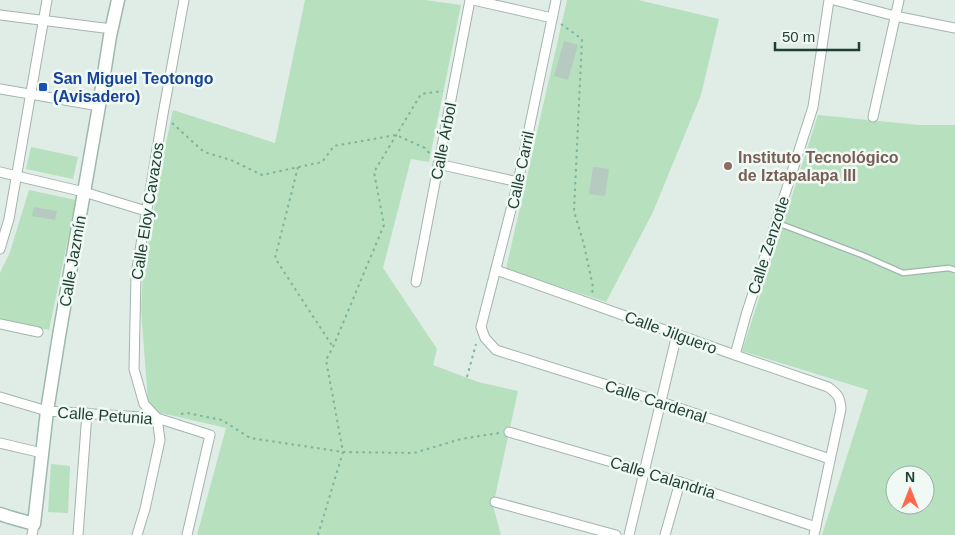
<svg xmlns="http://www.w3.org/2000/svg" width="955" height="535" font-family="Helvetica,sans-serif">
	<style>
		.green { fill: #b6e0be; fill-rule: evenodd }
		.building { fill: #b7cac1 }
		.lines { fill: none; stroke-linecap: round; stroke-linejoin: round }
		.lane-casing { stroke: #a2b5ad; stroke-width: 7 }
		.street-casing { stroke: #a2b5ad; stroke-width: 11 }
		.secondary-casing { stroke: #9db9ad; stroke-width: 15 }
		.path { stroke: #7cb49e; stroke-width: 2; stroke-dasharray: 2.5 4; stroke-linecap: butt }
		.lane { stroke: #fff; stroke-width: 4.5 }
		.street { stroke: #fff; stroke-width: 9 }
		.secondary { stroke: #fff; stroke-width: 12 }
		.transit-dot { fill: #1a4fb4; stroke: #f0f9f4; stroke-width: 2 }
		.education-dot { fill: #8d6e63; stroke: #f0f9f4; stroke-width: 2 }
		.labels { text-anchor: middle; stroke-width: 5; stroke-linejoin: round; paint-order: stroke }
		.transit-label { font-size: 16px; font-weight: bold; fill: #164399; stroke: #f0f9f4; text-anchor: start }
		.street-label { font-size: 16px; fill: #1e3f33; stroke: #f0f9f4 }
		.education-label { font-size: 16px; font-weight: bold; fill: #785e54; stroke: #f0f9f4; text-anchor: start }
	</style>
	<rect width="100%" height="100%" fill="#e0ece6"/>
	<g class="green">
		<path d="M 305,0 L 425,0 L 461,5 L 429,162 L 411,159 L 383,268 L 437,349 L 433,365 L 478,382 L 518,391 L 493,506 L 501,535 L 197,535 L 226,428 L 157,412 L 148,401 L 141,309 L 143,273 L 162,162 L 173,110 L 275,143 Z"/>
		<path d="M 567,0 L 638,0 L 719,19 L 701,95 L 653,212 L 606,302 L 506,269 Z"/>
		<path d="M 818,115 L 919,125 L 955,125 L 955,535 L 822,535 L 868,390 L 742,351 ZM 895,475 L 925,475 L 925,505 L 895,505 Z"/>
		<path d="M 31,147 L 78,157 L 73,179 L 26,169 Z"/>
		<path d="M 29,190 L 76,200 L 49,330 L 0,320 L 0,273 L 10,252 Z"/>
		<path d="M 51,464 L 70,466 L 68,513 L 48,512 Z"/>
	</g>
	<g class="building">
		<path d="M 564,41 L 578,45 L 568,80 L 554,76 Z"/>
		<path d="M 593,167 L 609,169 L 605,196 L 589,194 Z"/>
		<path d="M 34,207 L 57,211 L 55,220 L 32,216 Z"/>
	</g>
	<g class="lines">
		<g class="lane-casing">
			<path id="lane" d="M 775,222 L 862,255 L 903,273 L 949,268 L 955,270"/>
		</g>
		<g class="street-casing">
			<g id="street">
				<path d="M 473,0 L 552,18"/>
				<path d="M 556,0 L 518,182 L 481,327 L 485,338 L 496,350 L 661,402 L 830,459"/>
				<path d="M 834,0 L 895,16 L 955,28"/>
				<path d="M 0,15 L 112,29"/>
				<path d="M 0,89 L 99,106"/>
				<path d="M 873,117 L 899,0"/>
				<path d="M 438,164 L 518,182"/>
				<path d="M 0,172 L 84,192 L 146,211"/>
				<path d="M 0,249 L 9,219 L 47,0"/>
				<path d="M 496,270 L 735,355 L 828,387 C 838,394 840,397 841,409 L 814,535"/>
				<path d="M 416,282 L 470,0"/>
				<path d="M 0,324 L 38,332"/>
				<path d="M 735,355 L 746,315 L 813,107 L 829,0"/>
				<path d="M 0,397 L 47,411 L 157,418 L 210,435 L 187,535"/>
				<path d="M 509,432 L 680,482 L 816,527"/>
				<path d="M 0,443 L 42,453"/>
				<path d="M 495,502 L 616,535"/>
				<path d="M 32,535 L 34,524"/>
				<path d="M 78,535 L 87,413"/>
				<path d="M 137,535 L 145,509 L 160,440 L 157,418 L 144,404 L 134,369 L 136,274 L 163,114 L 184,0"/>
				<path d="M 629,535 L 677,334"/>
				<path d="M 665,535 L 680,482"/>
			</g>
		</g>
		<g class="secondary-casing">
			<path id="secondary" d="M 0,514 L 9,517 L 34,524 L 47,411 L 59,336 L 99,106 L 110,36 L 118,0"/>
		</g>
		<g class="path">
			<path d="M 561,24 L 582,39 L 574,211 L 584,245 L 593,287 L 592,294"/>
			<path d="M 172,123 L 204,152 L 231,160 L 262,175 L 322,162 L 334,146 L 396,135 L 425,148 L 430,154"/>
			<path d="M 298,167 L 275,258 L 333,347"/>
			<path d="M 467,377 L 476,344"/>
			<path d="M 181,414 L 187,413 L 222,420 L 250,438 L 343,452 L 414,453 L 461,439 L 499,433"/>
			<path d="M 318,535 L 343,452 L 326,360 L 333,347 L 384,225 L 374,172 L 421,94 L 443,91"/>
		</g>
		<use href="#lane" class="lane"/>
		<use href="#street" class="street"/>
		<use href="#secondary" class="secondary"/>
	</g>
	<rect class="transit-dot" x="38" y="82" width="10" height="10" rx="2.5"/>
	<circle class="education-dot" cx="728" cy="166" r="5"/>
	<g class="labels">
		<g class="transit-label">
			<text x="53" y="84">San Miguel Teotongo<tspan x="53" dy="18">(Avisadero)</tspan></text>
		</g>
		<g class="street-label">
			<text transform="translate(443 141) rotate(-79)" y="6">Calle Árbol</text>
			<text transform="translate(520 170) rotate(-78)" y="6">Calle Carril</text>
			<text transform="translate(147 211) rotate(-81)" y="6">Calle Eloy Cavazos</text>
			<text transform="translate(768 245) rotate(-72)" y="6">Calle Zenzotle</text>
			<text transform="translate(72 261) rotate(-80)" y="6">Calle Jazmín</text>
			<text transform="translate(671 332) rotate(20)" y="6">Calle Jilguero</text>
			<text transform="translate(656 401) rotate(18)" y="6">Calle Cardenal</text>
			<text transform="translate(105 415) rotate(4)" y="6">Calle Petunia</text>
			<text transform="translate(663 477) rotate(17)" y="6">Calle Calandria</text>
		</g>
		<g class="education-label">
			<text x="738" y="163">Instituto Tecnológico<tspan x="738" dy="18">de Iztapalapa III</tspan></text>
		</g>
	</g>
	<g transform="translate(910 490)"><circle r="24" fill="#f0f9f4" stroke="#9cafa7"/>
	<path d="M0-4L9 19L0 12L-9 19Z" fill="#ff684b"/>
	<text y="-8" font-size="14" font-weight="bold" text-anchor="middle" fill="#1e3f33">N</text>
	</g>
	<path d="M775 42v8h84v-8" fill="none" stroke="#1e3f33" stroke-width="2.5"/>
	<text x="782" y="42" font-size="15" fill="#1e3f33" stroke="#f0f9f4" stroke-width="4" paint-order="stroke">50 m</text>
</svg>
